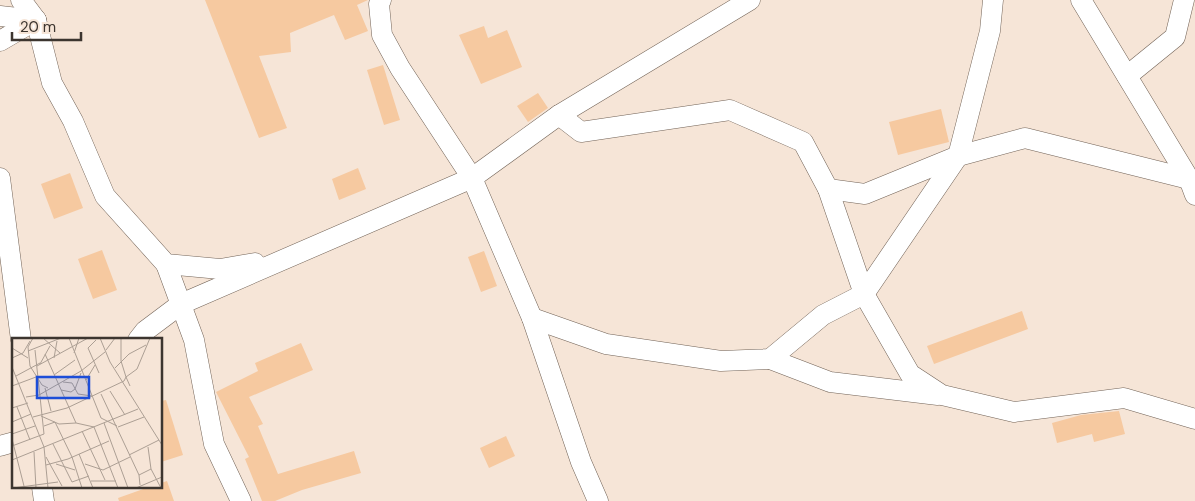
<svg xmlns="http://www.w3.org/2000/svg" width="1195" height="501" font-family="'DM Sans',sans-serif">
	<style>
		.building { fill: #f6c9a0 }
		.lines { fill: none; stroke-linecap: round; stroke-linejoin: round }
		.street-casing { stroke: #726357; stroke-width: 21 }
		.street { stroke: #fff; stroke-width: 20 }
		.inset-road { fill: none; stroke: #ac9f94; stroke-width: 1 }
		.view { fill: #1d4ed8; fill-opacity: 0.15; stroke: #1d4ed8; stroke-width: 2.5 }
		.inset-edge { fill: none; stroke: #3c352f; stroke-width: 2.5 }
	</style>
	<rect width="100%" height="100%" fill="#f6e5d7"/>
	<g class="building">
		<path d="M 205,0 L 368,0 L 357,5 L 368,31 L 345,40 L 334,15 L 290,33 L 291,52 L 259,56 L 287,128 L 259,138 Z"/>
		<path d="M 484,26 L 488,38 L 507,30 L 522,67 L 481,84 L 459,35 Z"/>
		<path d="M 383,65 L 400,120 L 384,125 L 367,70 Z"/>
		<path d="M 538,93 L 548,108 L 528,122 L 517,106 Z"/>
		<path d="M 941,109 L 949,142 L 898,155 L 889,122 Z"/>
		<path d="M 358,168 L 366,189 L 339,200 L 332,179 Z"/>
		<path d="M 70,173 L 83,208 L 54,219 L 41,184 Z"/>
		<path d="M 102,250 L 117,290 L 93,299 L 78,259 Z"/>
		<path d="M 484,251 L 497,286 L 481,292 L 468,257 Z"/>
		<path d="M 1022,311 L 1028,329 L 934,364 L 927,346 Z"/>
		<path d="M 301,343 L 313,370 L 249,397 L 263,424 L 258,426 L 278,474 L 354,451 L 361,473 L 302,490 L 275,501 L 262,501 L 245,459 L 249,457 L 216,392 L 258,371 L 255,363 Z"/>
		<path d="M 166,400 L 183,455 L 161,462 L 161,401 Z"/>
		<path d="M 1119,411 L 1125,434 L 1094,442 L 1092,434 L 1057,443 L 1052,423 L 1081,415 Z"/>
		<path d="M 506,436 L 515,456 L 489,468 L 480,448 Z"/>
		<path d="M 167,481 L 174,501 L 119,501 L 118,498 L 149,487 L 161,487 L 161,483 Z"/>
	</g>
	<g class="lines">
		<g class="street-casing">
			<g id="street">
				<path d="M 21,0 L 36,20 L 52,83 L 73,121 L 105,196 L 166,264 L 220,269 L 255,263"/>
				<path d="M 381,0 L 379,4 L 382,35 L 400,68 L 472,178 L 532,318 L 581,462 L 598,501"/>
				<path d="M 1081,0 L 1189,179 L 1195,195"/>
				<path d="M 0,16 L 36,20"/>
				<path d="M 0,41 L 36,20"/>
				<path d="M 1127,76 L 1175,37 L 1184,0"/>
				<path d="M 559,115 L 581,132 L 730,110 L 803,142 L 828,189 L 864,294 L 910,374 L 942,395 L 1014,412 L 1124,398 L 1195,419"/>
				<path d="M 0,178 L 21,340"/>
				<path d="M 828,189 L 865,194 L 958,156 L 1025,138 L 1189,179"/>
				<path d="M 166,264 L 194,340 L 214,444 L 241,501"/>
				<path d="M 532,318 L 606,344 L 721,361 L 770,359 L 823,315 L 864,294 L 958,156 L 990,31 L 993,0"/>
				<path d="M 138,340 L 145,331 L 181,304 L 472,178 L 559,115 L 750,0"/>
				<path d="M 770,359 L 830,382 L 938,395"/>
				<path d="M 0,446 L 14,442"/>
				<path d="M 42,487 L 44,501"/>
			</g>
		</g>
		<use href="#street" class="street"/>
	</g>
	<g transform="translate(12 338)">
		<rect width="150" height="150" fill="#f6e5d7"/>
		<path class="inset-road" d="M 21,0 L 16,9 L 18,28 L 30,47 L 36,50M 31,0 L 48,15M 57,0 L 89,80 L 105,88M 88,0 L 98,24 L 150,107M 84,2 L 76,10 L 87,35M 0,10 L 16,20M 94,12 L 103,0M 16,13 L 49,0M 62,15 L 67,0M 33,16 L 64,85 L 82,89 L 106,150M 0,20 L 11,15 L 18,3M 42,20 L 45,3M 28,26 L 38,8M 25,28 L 76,0M 0,29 L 32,109 L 36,150M 103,30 L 117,16 L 134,7M 42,37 L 63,22M 4,38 L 28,25M 74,42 L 83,27M 51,44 L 60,45 L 66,56 L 80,58M 0,48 L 24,39M 118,48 L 114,39 L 125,31 L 138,0M 33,50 L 39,73M 49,52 L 59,54 L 63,51 L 69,35M 98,53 L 113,77M 89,56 L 127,137 L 128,147M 14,59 L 27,57 L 69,33 L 93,14M 5,69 L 18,102M 0,70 L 16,65M 29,78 L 47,86 L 64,85M 21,79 L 55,70 L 112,43 L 114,39 L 109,23 L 109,0M 0,84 L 19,76M 92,85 L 116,150M 32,88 L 43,84 L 60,119 L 70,150M 106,89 L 132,79M 70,93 L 93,142M 0,96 L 23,88M 0,101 L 12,148M 41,106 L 60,144 L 77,138M 0,108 L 32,96 L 23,12M 136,109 L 139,131M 22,114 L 24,150M 67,116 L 81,150M 117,117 L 147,102M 34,119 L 50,148M 0,122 L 126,71M 44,126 L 63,132M 73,126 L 91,132 L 118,119M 34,127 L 56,121 L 97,103M 127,137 L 139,131 L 149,150M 79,143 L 104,143M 1,150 L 46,144M 124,150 L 150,139"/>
		<path class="view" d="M 25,39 L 77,39 L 77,60 L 25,60 Z"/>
		<rect width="150" height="150" class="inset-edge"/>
	</g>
	<path d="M12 32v8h69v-8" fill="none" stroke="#3c352f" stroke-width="2.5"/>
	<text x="20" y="32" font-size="15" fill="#3c352f" stroke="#f6e5d7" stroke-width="4" paint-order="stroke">20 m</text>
</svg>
